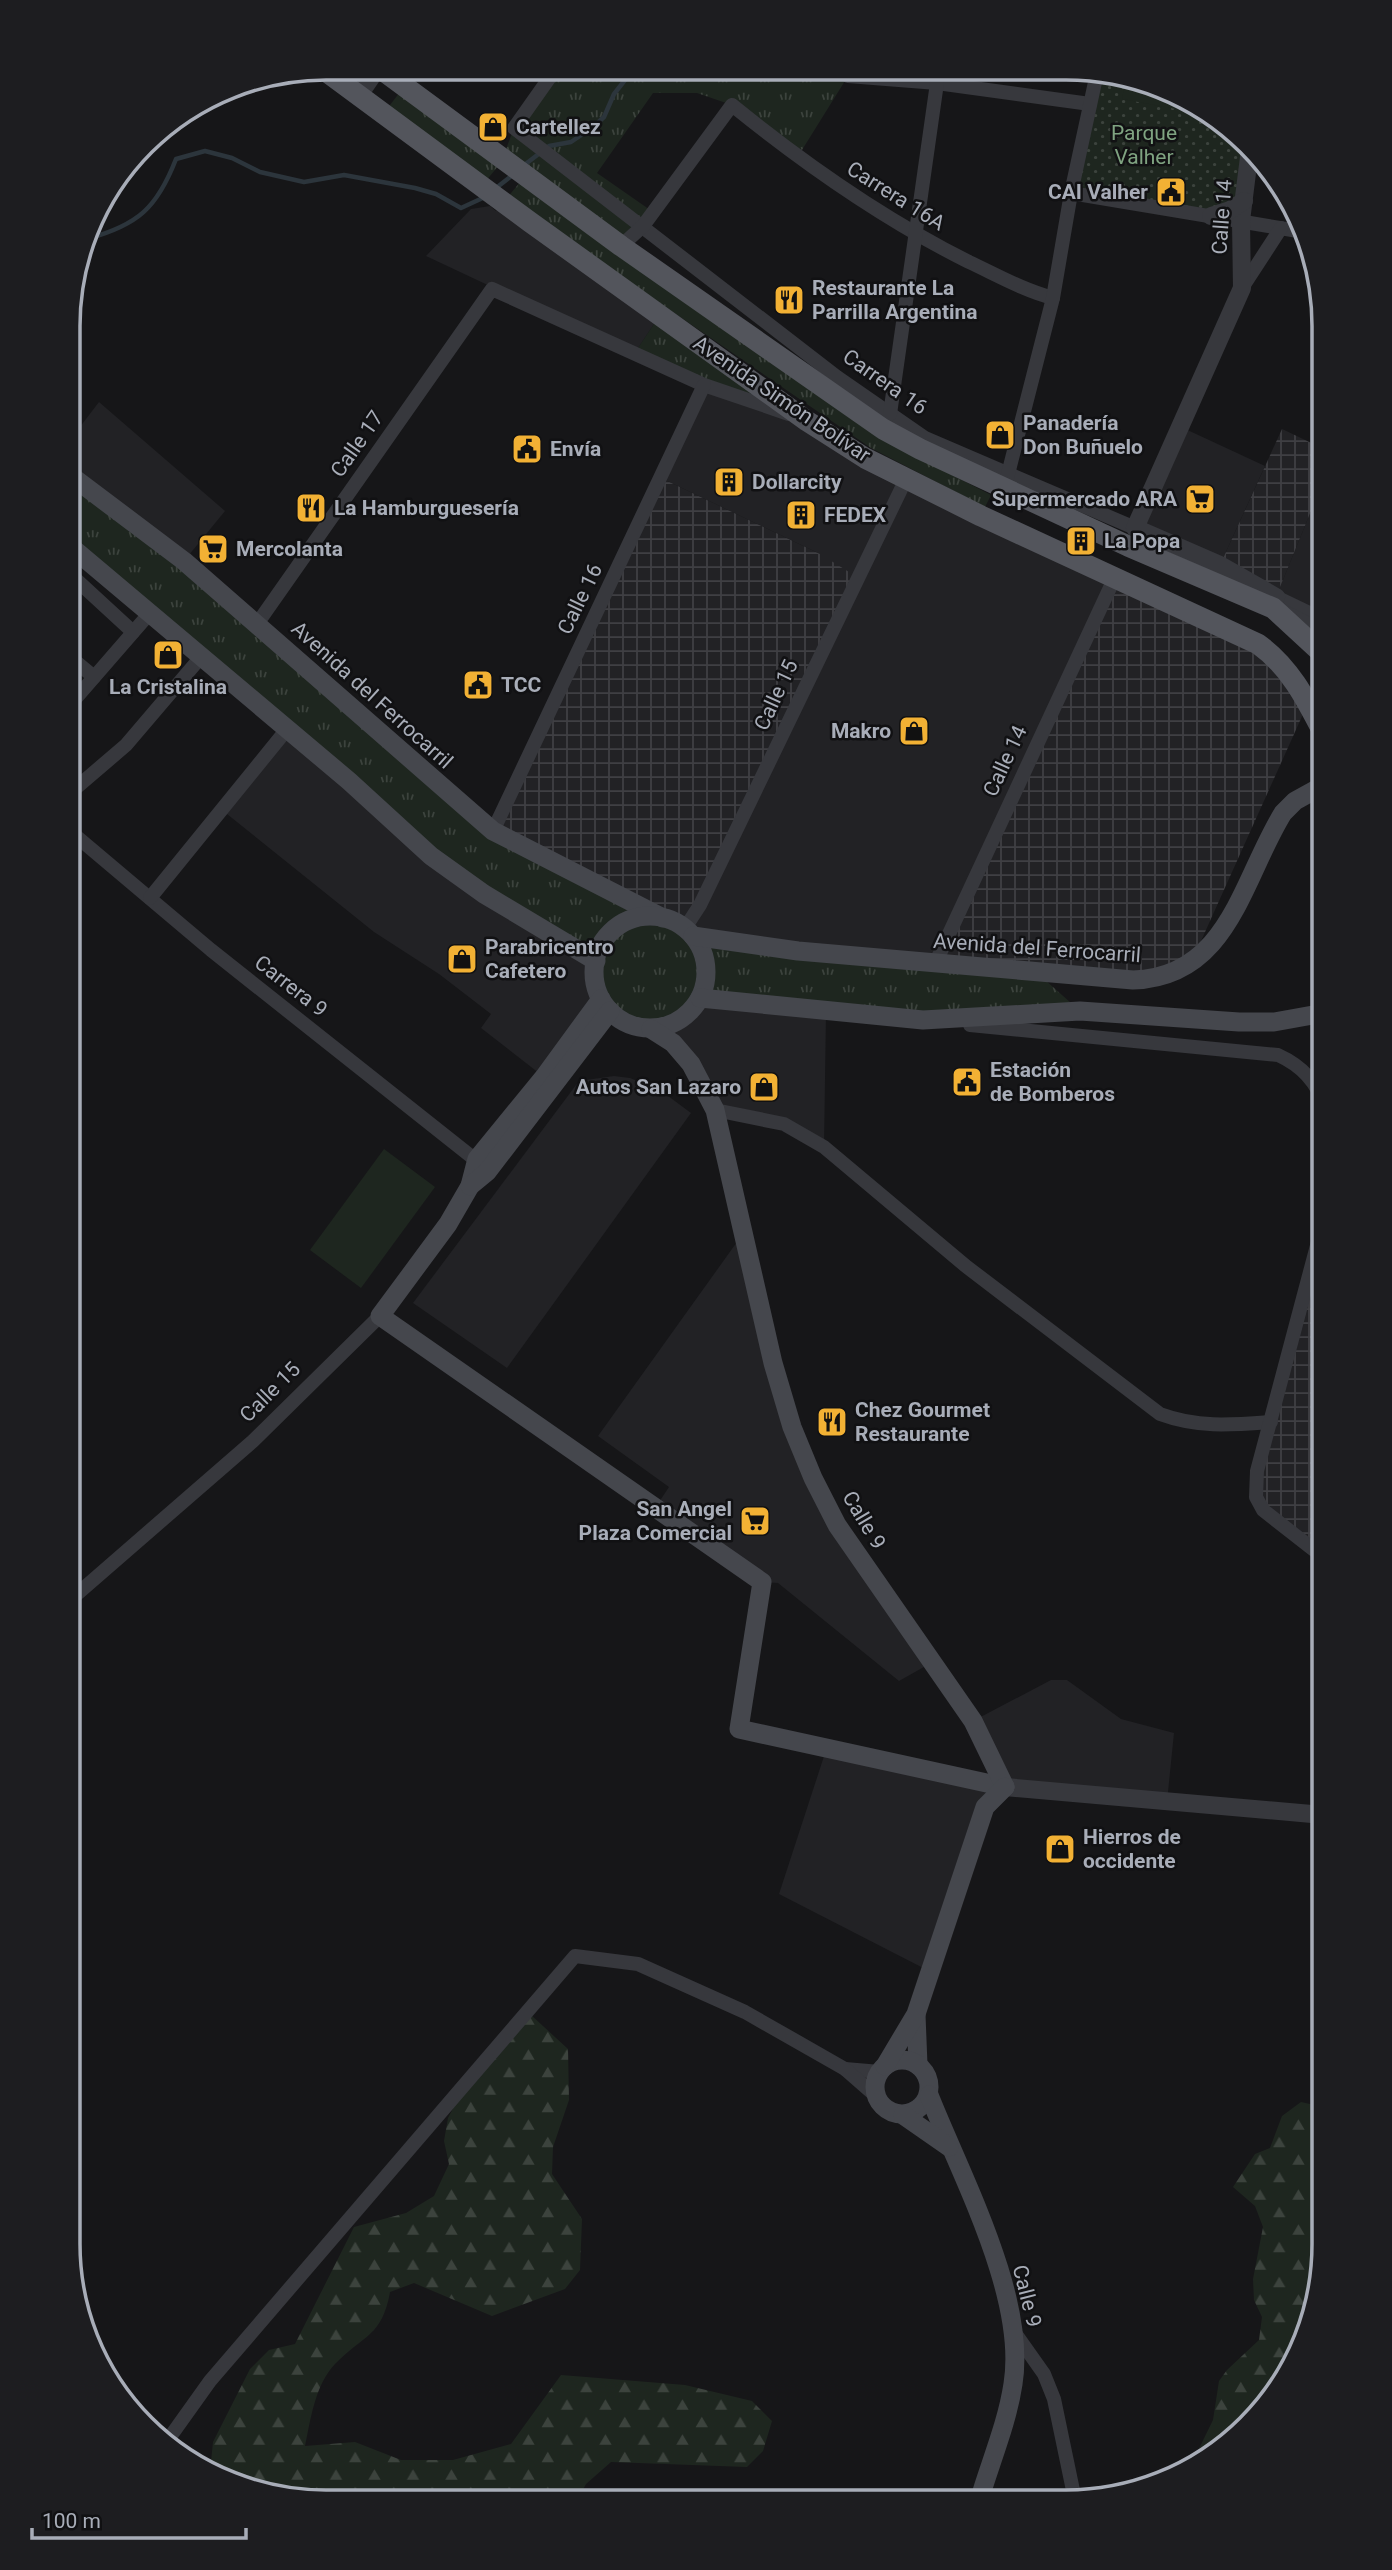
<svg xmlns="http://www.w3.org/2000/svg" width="1392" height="2570" font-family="Roboto,sans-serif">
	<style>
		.built { fill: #222225 }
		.industrial { fill: url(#industrial-grid) }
		.grass { fill: url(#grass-tufts) }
		.forest { fill: url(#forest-firs) }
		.park { fill: url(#park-dots) }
		.pitch { fill: #1e261f }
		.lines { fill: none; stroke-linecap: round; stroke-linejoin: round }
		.stream { stroke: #2c353c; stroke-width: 4.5 }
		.minor { stroke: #37383d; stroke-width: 14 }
		.tertiary { stroke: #37383d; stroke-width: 18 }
		.secondary { stroke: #45474d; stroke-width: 19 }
		.primary { stroke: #53555c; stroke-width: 21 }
		.labels { text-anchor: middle; stroke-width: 5; stroke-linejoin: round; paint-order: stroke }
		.poi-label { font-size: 21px; font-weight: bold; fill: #a8adb8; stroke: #111113; text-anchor: start }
		.park-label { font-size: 21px; fill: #7fa381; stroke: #111113 }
		.street-label { font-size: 21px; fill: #a8adb8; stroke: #111113 }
		.rim { fill: none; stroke: #a8adb8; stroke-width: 3.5 }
	</style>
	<defs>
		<pattern id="industrial-grid" width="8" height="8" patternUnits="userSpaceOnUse" patternTransform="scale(1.75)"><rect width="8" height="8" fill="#222225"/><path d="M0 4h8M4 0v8" fill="none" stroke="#3f3f43"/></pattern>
		<pattern id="grass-tufts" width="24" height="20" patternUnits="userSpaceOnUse" patternTransform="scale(1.75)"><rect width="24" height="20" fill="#1e261f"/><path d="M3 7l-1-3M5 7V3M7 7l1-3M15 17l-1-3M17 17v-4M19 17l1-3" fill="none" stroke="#3c433d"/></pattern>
		<pattern id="forest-firs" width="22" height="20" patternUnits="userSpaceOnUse" patternTransform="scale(1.75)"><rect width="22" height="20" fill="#1e261f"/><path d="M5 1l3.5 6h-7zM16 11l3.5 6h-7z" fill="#3c433d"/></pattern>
		<pattern id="park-dots" width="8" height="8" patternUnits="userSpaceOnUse" patternTransform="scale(1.75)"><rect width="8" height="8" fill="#1e261f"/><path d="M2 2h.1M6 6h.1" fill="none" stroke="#3c433d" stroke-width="1.8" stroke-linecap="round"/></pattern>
	</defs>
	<rect width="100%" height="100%" fill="#161618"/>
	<g class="built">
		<path d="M 503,203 L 660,315 L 634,354 L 426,256 L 471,209 L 490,206 L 496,211 Z"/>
		<path d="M 704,385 L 807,421 L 1115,577 L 935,964 L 685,928 L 820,554 L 661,478 Z"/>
		<path d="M 99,402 L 225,511 L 184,561 L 70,475 L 70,440 Z"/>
		<path d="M 1181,427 L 1265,466 L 1220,565 L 1135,528 Z"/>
		<path d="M 1324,479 L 1324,620 L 1276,597 Z"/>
		<path d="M 288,728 L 596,961 L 601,999 L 544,1077 L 481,1028 L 491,1014 L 439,974 L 374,932 L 222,810 Z"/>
		<path d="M 700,998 L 826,1013 L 824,1147 L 784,1124 L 715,1110 L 651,1029 Z"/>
		<path d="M 614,1076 L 630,1078 L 660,1090 L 691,1113 L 507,1368 L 413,1303 L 579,1081 Z"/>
		<path d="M 742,1235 L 813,1478 L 931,1663 L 899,1681 L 778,1583 L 762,1582 L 655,1508 L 669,1487 L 598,1436 Z"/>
		<path d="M 1051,1680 L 1067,1680 L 1121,1719 L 1174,1733 L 1167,1802 L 1005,1787 L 985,1807 L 931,1972 L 779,1894 L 827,1747 L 1005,1786 L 973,1721 Z"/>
	</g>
	<g class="industrial">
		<path d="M 1282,429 L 1324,449 L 1324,479 L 1276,597 L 1220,565 Z"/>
		<path d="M 661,478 L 820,554 L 857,577 L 685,928 L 493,831 Z"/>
		<path d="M 1115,577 L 1244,635 L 1308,703 L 1192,961 L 1164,976 L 935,964 Z"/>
		<path d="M 1323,1223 L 1323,1557 L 1263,1510 L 1257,1471 Z"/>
	</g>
	<g class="grass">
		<path d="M 555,70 L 940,72 L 937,83 L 848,76 L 797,158 L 732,105 L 697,93 L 653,93 L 597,173 L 653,212 L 621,246 L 503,157 L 514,128 Z"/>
		<path d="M 400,92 L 499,165 L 485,182 L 387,109 Z"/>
		<path d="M 521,181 L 917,457 L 991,495 L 985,507 L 871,448 L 507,198 Z"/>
		<path d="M 660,315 L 807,421 L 634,354 Z"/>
		<path d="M 70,475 L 493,831 L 685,928 L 1036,972 L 1080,1011 L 923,1020 L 700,998 C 659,1050 590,1030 596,961 L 484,894 L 70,546 Z"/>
	</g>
	<g class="forest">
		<path d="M 531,2015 L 568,2049 L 569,2100 L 553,2147 L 552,2174 L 582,2219 L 580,2270 L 565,2289 L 492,2316 L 414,2283 L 390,2292 C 382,2337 363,2335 335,2364 C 315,2385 311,2418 305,2446 L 355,2442 L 401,2460 L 453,2460 L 511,2444 L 561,2375 L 685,2385 L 752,2401 L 772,2421 L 763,2451 L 747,2467 L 611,2462 L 586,2484 L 577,2500 L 293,2499 L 227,2482 L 210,2472 L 213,2442 L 250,2369 L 269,2350 L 295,2344 L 354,2227 L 406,2213 L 434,2196 L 449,2164 L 444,2141 L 448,2118 L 457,2101 Z"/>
		<path d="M 1301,2102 L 1323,2107 C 1323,2154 1329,2217 1323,2262 C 1312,2347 1268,2424 1191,2465 L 1213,2420 L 1219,2381 L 1227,2370 L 1259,2340 L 1262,2317 L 1254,2300 L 1253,2279 L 1263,2227 L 1255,2206 L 1233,2187 L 1255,2154 L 1270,2148 L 1282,2116 Z"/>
	</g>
	<path class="park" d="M 1097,73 C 1152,73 1215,109 1250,149 L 1241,221 L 1071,193 Z"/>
	<g class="pitch">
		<path d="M 1126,77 L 1179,95 L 1176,109 L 1122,99 Z"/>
		<path d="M 384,1149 L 435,1187 L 361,1288 L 310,1250 Z"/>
	</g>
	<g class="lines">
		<g class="stream">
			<path d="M 818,71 L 833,75 L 837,71"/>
			<path d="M 523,166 L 549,146 L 571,142 L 593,127 L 604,117 L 614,94 L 625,80 L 637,70"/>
			<path d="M 496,188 L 514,174"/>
			<path d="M 87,239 C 138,225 157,208 176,159 L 205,151 L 232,158 L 260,172 L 304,182 L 344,175 L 415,188 L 436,194 L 461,208 L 487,196"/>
		</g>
		<g class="minor">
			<path d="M 555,70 L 514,128 L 837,377 L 925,438 L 1135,528"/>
			<path d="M 848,76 L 937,83 L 1090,104"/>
			<path d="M 185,115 L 185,116"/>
			<path d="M 1071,193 L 1304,232"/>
			<path d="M 621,246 L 643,226 L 732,105 C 806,165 883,219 969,262 C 997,275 1023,290 1053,298"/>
			<path d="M 1242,288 L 1281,228"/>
			<path d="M 890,414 L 937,83"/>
			<path d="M 1007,478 L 1053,298 L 1071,193 L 1097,73"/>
			<path d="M 70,574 L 133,632"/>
			<path d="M 1276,597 L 1324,620"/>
			<path d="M 257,624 L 492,289 L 704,385 L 789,414"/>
			<path d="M 70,657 L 94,677"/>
			<path d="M 76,698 L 149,614"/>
			<path d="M 70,793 L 126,745 L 201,657"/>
			<path d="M 70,831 L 211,950 L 482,1165"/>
			<path d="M 493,831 L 704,385"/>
			<path d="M 150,898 L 288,728"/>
			<path d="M 685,928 L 700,905 L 906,479"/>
			<path d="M 935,964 L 1115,577"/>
			<path d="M 970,1025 L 1278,1055 C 1300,1065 1317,1081 1324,1106"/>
			<path d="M 715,1110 L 784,1124 L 824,1147 L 967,1267 L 1160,1414 C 1198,1428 1231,1425 1271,1422"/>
			<path d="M 1323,1557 L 1263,1510 L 1256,1497 L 1257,1471 L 1323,1223"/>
			<path d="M 69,1601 L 253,1441 L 380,1316"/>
			<path d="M 845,2069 L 880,2072"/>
			<path d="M 1015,2333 L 1044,2374 L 1054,2399 L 1075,2500"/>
			<path d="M 165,2444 L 210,2381 L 575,1956 L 638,1964 L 745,2012 L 845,2069 L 877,2097"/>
		</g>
		<g class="tertiary">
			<path d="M 343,83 L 355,68"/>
			<path d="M 359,95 L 377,69"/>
			<path d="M 1250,149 L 1241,221 L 1242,288 L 1135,528 L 1220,565 L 1276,597 L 1273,608 L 1324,634"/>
			<path d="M 1211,216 L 1230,210 L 1244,201"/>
			<path d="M 1005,1787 L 1323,1815"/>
		</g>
		<g class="secondary">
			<path d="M 70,475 L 184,561 L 493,831 L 663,918"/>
			<path d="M 70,546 L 349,781 L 431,856 L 484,894 L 596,961"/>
			<circle cx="650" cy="972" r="56"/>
			<path d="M 693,936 L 798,951 L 1133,980 C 1229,977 1242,879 1283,813 L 1295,801 L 1324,785"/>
			<path d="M 700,998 L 923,1020 L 1080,1011 L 1239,1022 L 1274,1022 L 1324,1013"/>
			<path d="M 601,999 L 544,1077 L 477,1159 L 470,1186 L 448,1224 L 380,1316 L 762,1582 L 739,1729 L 1005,1787"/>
			<path d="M 651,1029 L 673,1043 L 691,1064 L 715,1110 L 773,1363 L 792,1427 L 813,1478 L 837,1525 L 973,1721 L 1005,1787"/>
			<path d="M 470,1186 L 487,1172 L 610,1011"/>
			<path d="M 916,2015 L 918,2065"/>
			<circle cx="902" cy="2087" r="27"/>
			<path d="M 885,2066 L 916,2014 L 985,1807 L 1005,1787"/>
			<path d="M 929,2095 C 961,2176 1027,2297 1013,2384 C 1007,2424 990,2463 979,2501"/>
			<path d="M 903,2115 L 949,2147"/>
		</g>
		<g class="primary">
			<path d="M 323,69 L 530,222 L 807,421 L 865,458 L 981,516 L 1258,644 C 1290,667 1306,699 1324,734"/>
			<path d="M 381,69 L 621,246 L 883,429 L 920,449 L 1128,546 L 1273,608 L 1324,655"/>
		</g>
	</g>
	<defs>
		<g id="shop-square" transform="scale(1.575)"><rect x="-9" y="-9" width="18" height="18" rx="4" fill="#f2b134" stroke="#111113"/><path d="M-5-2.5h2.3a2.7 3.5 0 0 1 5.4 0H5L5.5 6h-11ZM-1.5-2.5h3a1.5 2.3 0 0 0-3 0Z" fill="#111"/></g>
		<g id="civic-square" transform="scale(1.575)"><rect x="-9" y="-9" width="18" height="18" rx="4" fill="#f2b134" stroke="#111113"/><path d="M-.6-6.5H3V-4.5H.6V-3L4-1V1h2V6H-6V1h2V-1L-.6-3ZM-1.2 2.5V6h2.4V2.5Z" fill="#111"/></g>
		<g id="restaurant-square" transform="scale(1.575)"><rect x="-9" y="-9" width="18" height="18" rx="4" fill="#f2b134" stroke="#111113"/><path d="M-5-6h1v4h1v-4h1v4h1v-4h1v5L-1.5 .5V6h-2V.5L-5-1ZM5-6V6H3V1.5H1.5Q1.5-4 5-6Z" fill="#111"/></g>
		<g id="building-square" transform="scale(1.575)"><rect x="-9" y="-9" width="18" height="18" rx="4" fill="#f2b134" stroke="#111113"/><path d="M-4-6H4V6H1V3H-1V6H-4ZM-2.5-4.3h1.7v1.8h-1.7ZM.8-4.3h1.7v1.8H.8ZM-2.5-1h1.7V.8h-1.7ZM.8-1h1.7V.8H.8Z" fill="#111"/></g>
		<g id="supermarket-square" transform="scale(1.575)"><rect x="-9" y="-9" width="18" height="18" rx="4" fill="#f2b134" stroke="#111113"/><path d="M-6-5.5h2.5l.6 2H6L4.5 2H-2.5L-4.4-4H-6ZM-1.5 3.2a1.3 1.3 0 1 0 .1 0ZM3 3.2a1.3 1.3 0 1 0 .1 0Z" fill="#111"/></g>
	</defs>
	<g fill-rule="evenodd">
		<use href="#shop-square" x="493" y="127"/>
		<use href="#civic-square" x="1171" y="192"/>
		<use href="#restaurant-square" x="789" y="300"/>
		<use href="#shop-square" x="1000" y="435"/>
		<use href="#civic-square" x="527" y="449"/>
		<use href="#building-square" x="729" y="482"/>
		<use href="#supermarket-square" x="1200" y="499"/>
		<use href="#restaurant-square" x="311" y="508"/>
		<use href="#building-square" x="801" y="515"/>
		<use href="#building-square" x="1081" y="541"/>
		<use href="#supermarket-square" x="213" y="549"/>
		<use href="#shop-square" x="168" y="655"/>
		<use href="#civic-square" x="478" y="685"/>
		<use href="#shop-square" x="914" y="731"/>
		<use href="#shop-square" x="462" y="959"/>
		<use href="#civic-square" x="967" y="1082"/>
		<use href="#shop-square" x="764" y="1087"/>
		<use href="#restaurant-square" x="832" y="1422"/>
		<use href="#supermarket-square" x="755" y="1521"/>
		<use href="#shop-square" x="1060" y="1849"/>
	</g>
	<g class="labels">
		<g class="poi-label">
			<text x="516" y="134">Cartellez</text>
			<text x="1148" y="199" text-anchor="end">CAI Valher</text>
			<text x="812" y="295">Restaurante La<tspan x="812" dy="24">Parrilla Argentina</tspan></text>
			<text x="1023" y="430">Panadería<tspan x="1023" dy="24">Don Buñuelo</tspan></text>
			<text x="550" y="456">Envía</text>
			<text x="752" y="489">Dollarcity</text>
			<text x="1177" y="506" text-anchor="end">Supermercado ARA</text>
			<text x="334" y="515">La Hamburguesería</text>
			<text x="824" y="522">FEDEX</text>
			<text x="1104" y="548">La Popa</text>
			<text x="236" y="556">Mercolanta</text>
			<text x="501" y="692">TCC</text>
			<text x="168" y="694" text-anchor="middle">La Cristalina</text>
			<text x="891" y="738" text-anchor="end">Makro</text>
			<text x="485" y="954">Parabricentro<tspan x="485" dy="24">Cafetero</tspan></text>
			<text x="990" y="1077">Estación<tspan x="990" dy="24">de Bomberos</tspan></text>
			<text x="741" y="1094" text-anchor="end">Autos San Lazaro</text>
			<text x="855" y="1417">Chez Gourmet<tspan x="855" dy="24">Restaurante</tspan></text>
			<text x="732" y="1516" text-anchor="end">San Angel<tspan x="732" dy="24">Plaza Comercial</tspan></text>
			<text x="1083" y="1844">Hierros de<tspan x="1083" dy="24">occidente</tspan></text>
		</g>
		<g class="park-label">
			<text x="1144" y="140">Parque<tspan x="1144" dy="24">Valher</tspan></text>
		</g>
		<g class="street-label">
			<text transform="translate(896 196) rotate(32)" y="7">Carrera 16A</text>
			<text transform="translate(1222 217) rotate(-86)" y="7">Calle 14</text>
			<text transform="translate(885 382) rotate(35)" y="7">Carrera 16</text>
			<text transform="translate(782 399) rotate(34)" y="7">Avenida Simón Bolívar</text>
			<text transform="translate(357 444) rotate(-55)" y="7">Calle 17</text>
			<text transform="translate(580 599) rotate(-64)" y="7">Calle 16</text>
			<text transform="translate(372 695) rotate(42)" y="7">Avenida del Ferrocarril</text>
			<text transform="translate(776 695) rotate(-65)" y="7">Calle 15</text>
			<text transform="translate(1005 761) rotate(-65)" y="7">Calle 14</text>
			<text transform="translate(1037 948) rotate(4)" y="7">Avenida del Ferrocarril</text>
			<text transform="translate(291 986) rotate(38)" y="7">Carrera 9</text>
			<text transform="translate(270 1392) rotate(-45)" y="7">Calle 15</text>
			<text transform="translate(864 1520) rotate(59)" y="7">Calle 9</text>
			<text transform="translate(1027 2296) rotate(76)" y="7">Calle 9</text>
		</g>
	</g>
	<path d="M0 0H1392V2570H0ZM326 80H1066A246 246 0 0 1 1312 326V2244A246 246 0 0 1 1066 2490H326A246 246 0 0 1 80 2244V326A246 246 0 0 1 326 80Z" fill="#1d1d20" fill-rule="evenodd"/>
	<path class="rim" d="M326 80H1066A246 246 0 0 1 1312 326V2244A246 246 0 0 1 1066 2490H326A246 246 0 0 1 80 2244V326A246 246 0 0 1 326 80Z"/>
	<path d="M32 2528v10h214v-10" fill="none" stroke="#a8adb8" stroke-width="3.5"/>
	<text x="42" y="2528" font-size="21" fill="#a8adb8" stroke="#111113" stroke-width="5" paint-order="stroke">100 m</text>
</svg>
